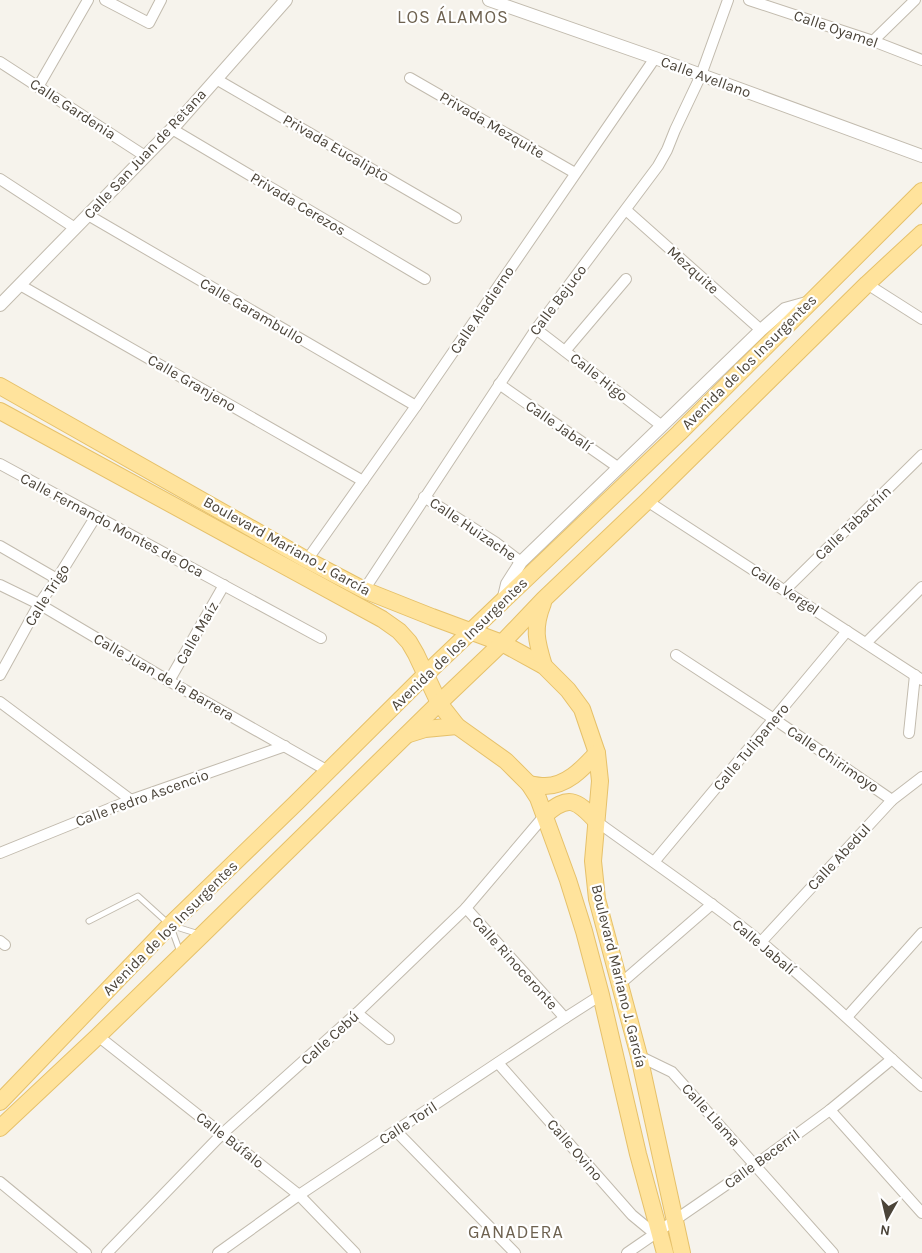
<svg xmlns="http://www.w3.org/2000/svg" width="922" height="1253" font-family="Karla,sans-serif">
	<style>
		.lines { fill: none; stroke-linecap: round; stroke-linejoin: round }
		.service-casing { stroke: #c2bbae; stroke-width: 7 }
		.minor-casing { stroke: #c2bbae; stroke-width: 12 }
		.tertiary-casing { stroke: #c2bbae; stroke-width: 14 }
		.primary-casing { stroke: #e6c16a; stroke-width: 18 }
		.service { stroke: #fff; stroke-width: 5 }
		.minor { stroke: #fff; stroke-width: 10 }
		.tertiary { stroke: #fff; stroke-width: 12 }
		.primary { stroke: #ffe39c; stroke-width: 16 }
		.labels { text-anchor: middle; stroke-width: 4.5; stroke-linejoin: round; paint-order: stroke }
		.street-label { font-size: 15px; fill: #4b4439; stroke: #fff }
		.quarter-label { font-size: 18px; letter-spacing: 1px; fill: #6e6250; stroke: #fff }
	</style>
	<rect width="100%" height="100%" fill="#f6f3ec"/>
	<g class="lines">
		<g class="service-casing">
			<g id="service">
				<path d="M 89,921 L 138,896 L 170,925 L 199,934"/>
				<path d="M 171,927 L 180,952"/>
			</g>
		</g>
		<g class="minor-casing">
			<g id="minor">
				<path d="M 105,0 L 149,23 L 161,0"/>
				<path d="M 749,0 L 873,41 L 922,60"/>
				<path d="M 873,41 L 915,0"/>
				<path d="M 0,62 L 145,156"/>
				<path d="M 410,78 L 575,173"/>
				<path d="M 216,79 L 456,218"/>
				<path d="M 38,87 L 88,0"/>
				<path d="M 172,129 L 425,279"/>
				<path d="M 0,179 L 75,228"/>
				<path d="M 626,210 L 761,330"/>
				<path d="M 88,215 L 416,406"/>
				<path d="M 867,284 L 922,319"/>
				<path d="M 20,285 L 363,481"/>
				<path d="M 536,329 L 662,426"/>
				<path d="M 565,351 L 626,279"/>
				<path d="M 499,384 L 619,468"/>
				<path d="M 0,464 L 321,638"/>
				<path d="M 424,497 L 495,542 L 521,562"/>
				<path d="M 647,501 L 922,680"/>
				<path d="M 0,546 L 57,579"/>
				<path d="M 307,560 L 416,406 L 655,58"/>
				<path d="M 0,585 L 39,604 L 169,681 L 328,771"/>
				<path d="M 364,590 L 536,329 L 658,166 L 667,150 L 675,130 L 701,75 L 728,0"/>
				<path d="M 785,590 L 922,455"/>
				<path d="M 866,643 L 922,587"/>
				<path d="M 676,655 L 774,719 L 892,800"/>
				<path d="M 0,675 L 39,604 L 57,579 L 96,516"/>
				<path d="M 169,681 L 224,585"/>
				<path d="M 0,702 L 131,800"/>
				<path d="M 909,733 L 915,675"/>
				<path d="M 596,821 C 651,861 708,899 761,942 C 816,988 868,1038 922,1086"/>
				<path d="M 0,853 L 131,800 L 285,746"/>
				<path d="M 654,862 L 847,631"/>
				<path d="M 466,908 L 565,1018"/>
				<path d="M 0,941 L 5,945"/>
				<path d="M 761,942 L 892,800 L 922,777"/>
				<path d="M 620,984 L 712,904"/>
				<path d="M 357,1013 L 389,1039"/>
				<path d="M 847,1017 L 922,933"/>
				<path d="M 98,1036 L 299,1195 L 355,1253"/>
				<path d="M 639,1056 L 672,1072 L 833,1253"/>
				<path d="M 498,1063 L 632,1215 L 655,1234"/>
				<path d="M 830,1110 L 922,1213"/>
				<path d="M 396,1131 L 515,1253"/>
				<path d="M 0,1182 L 86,1253"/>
				<path d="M 107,1253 L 222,1134 L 357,1013 L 466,908 L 545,815"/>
				<path d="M 218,1253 L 299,1195 L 565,1018 L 601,995"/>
				<path d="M 627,1253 L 755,1165 L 830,1110 L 892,1059"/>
			</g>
		</g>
		<g class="tertiary-casing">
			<g id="tertiary">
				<path d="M 489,0 L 655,58 L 922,156"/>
				<path d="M 0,305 L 172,129 L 286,0"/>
				<path d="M 503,601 L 507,584 L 521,562 L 761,330 L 785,309 L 810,302"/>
			</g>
		</g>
		<g class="primary-casing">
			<g id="primary">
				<path d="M 0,386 L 307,560 L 364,590 L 432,617 L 502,643 L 544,666 L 568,690 L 582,709 L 597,753 L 600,781 L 593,861 L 597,899 L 639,1056 L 682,1253"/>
				<path d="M 0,411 L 382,619 L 399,631 L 409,642 L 416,654 L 439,703 L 457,726 L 506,761 L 529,784 L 538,798 L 568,880 L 584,931 L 601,995 L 638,1154 L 665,1253"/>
				<path d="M 543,603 C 533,628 536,640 544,666"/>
				<path d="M 409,734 L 425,729 L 457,726"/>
				<path d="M 529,784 C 534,785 540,786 545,786 C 567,786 583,768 597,753"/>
				<path d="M 545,815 C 568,795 576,799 596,821"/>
				<path d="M 0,1102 L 170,925 L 296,803 L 426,674 L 679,433 L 922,191"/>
				<path d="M 0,1128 L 98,1036 L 202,935 L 439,703 L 502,643 L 544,599 L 647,501 L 867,284 L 922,233"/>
			</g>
		</g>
		<use href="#service" class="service"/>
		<use href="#minor" class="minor"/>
		<use href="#tertiary" class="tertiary"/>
		<use href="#primary" class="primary"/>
	</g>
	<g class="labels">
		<g class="street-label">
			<text transform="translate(836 29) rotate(19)" y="5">Calle Oyamel</text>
			<text transform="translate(706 77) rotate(20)" y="5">Calle Avellano</text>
			<text transform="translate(73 109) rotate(33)" y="5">Calle Gardenia</text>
			<text transform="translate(492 125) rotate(30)" y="5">Privada Mezquite</text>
			<text transform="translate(336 148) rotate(30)" y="5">Privada Eucalipto</text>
			<text transform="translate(145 154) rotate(-47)" y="5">Calle San Juan de Retana</text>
			<text transform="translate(298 204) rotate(31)" y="5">Privada Cerezos</text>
			<text transform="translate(693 270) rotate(42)" y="5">Mezquite</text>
			<text transform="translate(558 300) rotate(-53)" y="5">Calle Bejuco</text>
			<text transform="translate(482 310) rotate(-56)" y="5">Calle Aladierno</text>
			<text transform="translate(252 311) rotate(30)" y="5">Calle Garambullo</text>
			<text transform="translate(749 362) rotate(-45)" y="5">Avenida de los Insurgentes</text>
			<text transform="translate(599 377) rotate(38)" y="5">Calle Higo</text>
			<text transform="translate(192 383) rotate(30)" y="5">Calle Granjeno</text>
			<text transform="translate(559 426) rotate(35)" y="5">Calle Jabalí</text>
			<text transform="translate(853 523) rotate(-44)" y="5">Calle Tabachín</text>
			<text transform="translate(112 525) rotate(28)" y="5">Calle Fernando Montes de Oca</text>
			<text transform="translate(473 529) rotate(34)" y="5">Calle Huizache</text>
			<text transform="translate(287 546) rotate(29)" y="5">Boulevard Mariano J. García</text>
			<text transform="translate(785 590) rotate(33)" y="5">Calle Vergel</text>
			<text transform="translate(47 595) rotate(-58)" y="5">Calle Trigo</text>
			<text transform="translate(197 633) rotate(-60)" y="5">Calle Maíz</text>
			<text transform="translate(459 644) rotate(-44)" y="5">Avenida de los Insurgentes</text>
			<text transform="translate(164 677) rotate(30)" y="5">Calle Juan de la Barrera</text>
			<text transform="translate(751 747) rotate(-50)" y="5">Calle Tulipanero</text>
			<text transform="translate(833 759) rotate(34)" y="5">Calle Chirimoyo</text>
			<text transform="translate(142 798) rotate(-20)" y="5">Calle Pedro Ascencio</text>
			<text transform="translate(839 857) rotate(-47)" y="5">Calle Abedul</text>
			<text transform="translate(170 928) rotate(-45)" y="5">Avenida de los Insurgentes</text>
			<text transform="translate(764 947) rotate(40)" y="5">Calle Jabalí</text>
			<text transform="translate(515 963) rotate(48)" y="5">Calle Rinoceronte</text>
			<text transform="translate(619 976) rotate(76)" y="5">Boulevard Mariano J. García</text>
			<text transform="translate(330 1038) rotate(-42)" y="5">Calle Cebú</text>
			<text transform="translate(711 1115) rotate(48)" y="5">Calle Llama</text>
			<text transform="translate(408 1123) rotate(-33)" y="5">Calle Toril</text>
			<text transform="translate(230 1140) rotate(38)" y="5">Calle Búfalo</text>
			<text transform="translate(575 1150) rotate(49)" y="5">Calle Ovino</text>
			<text transform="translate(762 1159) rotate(-36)" y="5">Calle Becerril</text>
		</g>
		<g class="quarter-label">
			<text x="453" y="23">LOS ÁLAMOS</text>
			<text x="516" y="1238">GANADERA</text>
		</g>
	</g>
	<g transform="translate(887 1218) rotate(188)" stroke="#ffffff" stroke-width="4" paint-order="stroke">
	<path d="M0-4L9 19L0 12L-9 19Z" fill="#4b4439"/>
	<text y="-8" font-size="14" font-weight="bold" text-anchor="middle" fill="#4b4439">N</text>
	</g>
</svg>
